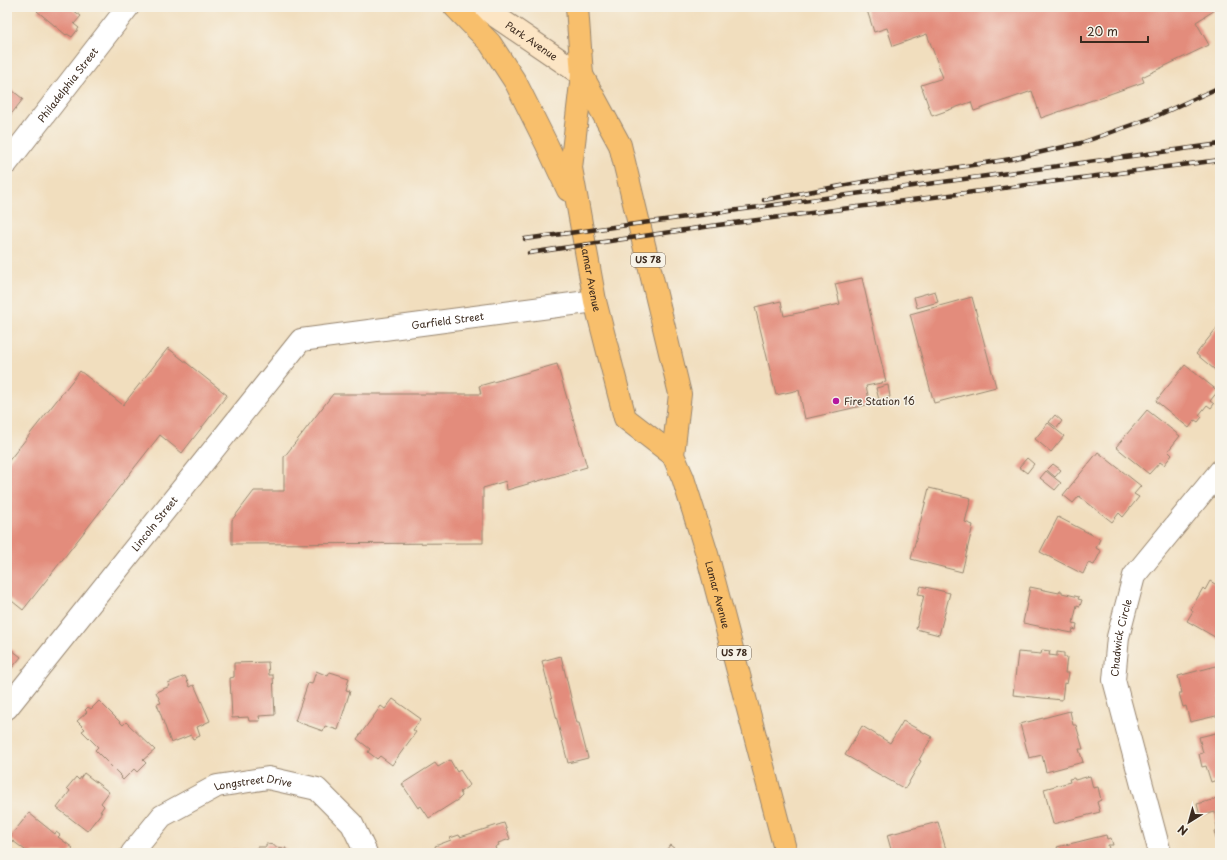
<svg xmlns="http://www.w3.org/2000/svg" width="1227" height="860" font-family="'Playpen Sans',sans-serif">
	<style>
		.building { fill: #e38c7b }
		.lines { fill: none; stroke-linecap: round; stroke-linejoin: round }
		.street-casing { stroke: #96846e; stroke-width: 24 }
		.secondary-casing { stroke: #96846e; stroke-width: 24 }
		.primary-casing { stroke: #96846e; stroke-width: 24 }
		.street { stroke: #fff; stroke-width: 22 }
		.secondary { stroke: #fce5c4; stroke-width: 22 }
		.primary { stroke: #f8bf6c; stroke-width: 22 }
		.rail-casing { stroke: #3b2a1e; stroke-width: 4.5 }
		.rail { stroke: #f7f3e8; stroke-width: 3; stroke-dasharray: 9; stroke-linecap: butt }
		.poi-dot { fill: #b5179e; stroke: #f7f3e8; stroke-width: 1.5 }
		.labels { text-anchor: middle; stroke-width: 3; stroke-linejoin: round; paint-order: stroke }
		.shield { fill: #f7f3e8; stroke: #73665b; stroke-width: 1 }
		.shield-label { font-size: 9px; font-weight: bold; fill: #3b2a1e }
		.street-label { font-size: 10px; fill: #3b2a1e; stroke: #f7f3e8 }
		.poi-label { font-size: 10px; fill: #3b2a1e; stroke: #f7f3e8; text-anchor: start }
	</style>
	<rect width="100%" height="100%" fill="#f7f3e8"/>
	<filter id="ink" filterUnits="userSpaceOnUse"><feTurbulence type="fractalNoise" baseFrequency=".025" numOctaves="2"/><feDisplacementMap in="SourceGraphic" scale="8" xChannelSelector="R" yChannelSelector="G"/><feConvolveMatrix kernelMatrix="1 2 1 2 8 2 1 2 1" color-interpolation-filters="sRGB"/></filter>
	<filter id="wash" filterUnits="userSpaceOnUse"><feTurbulence type="fractalNoise" baseFrequency=".012" numOctaves="4" result="noise"/><feDisplacementMap in="SourceGraphic" scale="16" xChannelSelector="R" yChannelSelector="G"/><feGaussianBlur stdDeviation="0.9" result="paint"/><feColorMatrix in="noise" values="0 0 0 0 0 0 0 0 0 0 0 0 0 0 0 0 0 1.4 0 .05"/><feComposite in="paint" operator="in"/></filter>
	<g filter="url(#wash)">
		<rect width="100%" height="100%" fill="#f1debe"/>
		<g id="blocks">
			<g class="building">
				<path d="M 41,7 L 69,7 L 81,16 L 74,24 L 79,28 L 72,37 L 67,34 L 66,35 L 37,11 Z"/>
				<path d="M 866,7 L 1220,7 L 1196,22 L 1209,45 L 1142,77 L 1144,82 L 1041,118 L 1032,91 L 974,111 L 971,102 L 932,116 L 921,85 L 943,78 L 927,34 L 893,46 L 887,28 L 874,32 Z"/>
				<path d="M 7,86 L 23,99 L 9,117 L 7,115 Z"/>
				<path d="M 862,278 L 886,382 L 866,386 L 870,404 L 805,419 L 799,390 L 776,395 L 755,307 L 781,301 L 784,316 L 840,304 L 835,284 Z"/>
				<path d="M 935,291 L 938,302 L 917,308 L 914,297 Z"/>
				<path d="M 972,297 L 996,387 L 934,403 L 910,314 Z"/>
				<path d="M 1220,324 L 1220,374 L 1196,354 Z"/>
				<path d="M 168,348 L 227,395 L 182,453 L 160,435 L 23,610 L 7,597 L 7,463 L 80,371 L 123,405 Z"/>
				<path d="M 557,364 L 587,467 L 507,490 L 506,481 L 483,488 L 483,543 L 232,544 L 232,520 L 254,491 L 284,491 L 284,457 L 333,394 L 481,394 L 479,386 Z"/>
				<path d="M 1185,365 L 1218,391 L 1210,401 L 1214,404 L 1211,408 L 1207,405 L 1199,415 L 1202,417 L 1198,422 L 1195,420 L 1189,428 L 1156,401 Z"/>
				<path d="M 888,385 L 890,397 L 879,400 L 876,388 Z"/>
				<path d="M 1147,410 L 1180,436 L 1168,451 L 1172,455 L 1164,465 L 1160,462 L 1149,474 L 1116,447 Z"/>
				<path d="M 1055,415 L 1062,421 L 1057,428 L 1049,422 Z"/>
				<path d="M 1048,423 L 1064,436 L 1051,452 L 1035,439 Z"/>
				<path d="M 1098,452 L 1141,486 L 1134,494 L 1139,497 L 1123,517 L 1119,513 L 1112,522 L 1079,496 L 1073,503 L 1063,495 Z"/>
				<path d="M 1027,458 L 1034,464 L 1027,473 L 1019,467 Z"/>
				<path d="M 1053,464 L 1061,470 L 1055,477 L 1047,470 Z"/>
				<path d="M 1046,471 L 1061,483 L 1055,490 L 1040,478 Z"/>
				<path d="M 929,488 L 971,498 L 965,522 L 973,525 L 962,572 L 911,559 Z"/>
				<path d="M 1058,517 L 1100,539 L 1096,548 L 1101,551 L 1094,565 L 1088,563 L 1083,574 L 1040,552 Z"/>
				<path d="M 1210,581 L 1220,587 L 1220,640 L 1187,621 L 1193,611 L 1191,609 L 1203,588 L 1205,590 Z"/>
				<path d="M 921,586 L 950,593 L 939,635 L 916,629 L 924,595 L 918,594 Z"/>
				<path d="M 1030,587 L 1059,593 L 1060,591 L 1062,591 L 1062,593 L 1079,597 L 1078,599 L 1082,600 L 1080,606 L 1077,605 L 1073,623 L 1077,624 L 1076,630 L 1073,629 L 1072,633 L 1023,623 Z"/>
				<path d="M 7,646 L 21,657 L 7,674 Z"/>
				<path d="M 1042,650 L 1050,651 L 1049,655 L 1057,656 L 1057,652 L 1064,653 L 1064,657 L 1067,657 L 1065,673 L 1069,673 L 1067,684 L 1064,683 L 1062,700 L 1013,695 L 1018,652 L 1041,654 Z"/>
				<path d="M 561,656 L 577,723 L 579,723 L 588,758 L 568,763 L 542,661 Z"/>
				<path d="M 268,662 L 269,675 L 273,675 L 275,715 L 259,716 L 260,721 L 249,721 L 248,717 L 232,718 L 230,678 L 234,677 L 234,663 Z"/>
				<path d="M 1220,665 L 1220,715 L 1190,722 L 1186,706 L 1183,707 L 1179,693 L 1182,693 L 1178,676 Z"/>
				<path d="M 316,671 L 328,676 L 330,672 L 349,678 L 346,690 L 350,691 L 338,730 L 325,726 L 323,731 L 295,721 L 308,683 L 312,684 Z"/>
				<path d="M 185,676 L 190,687 L 194,685 L 196,689 L 210,721 L 197,727 L 200,736 L 193,739 L 191,735 L 171,743 L 157,704 L 161,703 L 156,692 L 170,686 L 168,683 Z"/>
				<path d="M 393,699 L 421,719 L 413,730 L 416,732 L 392,765 L 380,756 L 377,759 L 368,752 L 370,749 L 357,739 L 381,706 L 385,709 Z"/>
				<path d="M 99,701 L 123,725 L 126,722 L 155,750 L 143,760 L 146,763 L 137,772 L 134,769 L 123,780 L 121,778 L 122,777 L 95,750 L 98,747 L 82,731 L 85,729 L 77,721 L 87,712 L 85,710 L 88,707 L 91,709 Z"/>
				<path d="M 1070,711 L 1073,725 L 1076,725 L 1083,749 L 1079,749 L 1083,762 L 1046,772 L 1042,755 L 1029,758 L 1020,724 Z"/>
				<path d="M 903,721 L 932,737 L 919,760 L 921,761 L 905,789 L 845,755 L 862,726 L 890,743 Z"/>
				<path d="M 1220,732 L 1220,779 L 1211,782 L 1206,766 L 1202,767 L 1199,754 L 1203,753 L 1199,737 Z"/>
				<path d="M 450,760 L 457,772 L 460,770 L 470,785 L 460,792 L 462,796 L 459,799 L 429,818 L 421,806 L 418,808 L 402,784 L 435,763 L 438,767 Z"/>
				<path d="M 84,773 L 109,792 L 101,803 L 104,806 L 100,812 L 102,812 L 87,831 L 57,808 L 70,791 L 67,788 L 76,777 L 79,780 Z"/>
				<path d="M 1090,776 L 1093,788 L 1098,787 L 1101,800 L 1097,802 L 1100,812 L 1053,824 L 1044,789 L 1070,782 L 1069,779 L 1074,778 L 1075,780 Z"/>
				<path d="M 1220,798 L 1220,838 L 1216,839 L 1214,831 L 1217,830 L 1215,812 L 1200,816 L 1197,804 Z"/>
				<path d="M 29,813 L 55,834 L 56,832 L 60,835 L 58,837 L 73,848 L 69,853 L 29,853 L 9,838 Z"/>
				<path d="M 938,822 L 947,853 L 892,853 L 887,835 Z"/>
				<path d="M 504,823 L 510,839 L 498,843 L 499,845 L 495,847 L 497,853 L 437,853 L 435,846 L 451,840 L 450,838 L 459,835 L 460,837 Z"/>
				<path d="M 1106,835 L 1107,839 L 1111,838 L 1113,845 L 1108,845 L 1110,853 L 1059,853 L 1057,847 Z"/>
				<path d="M 266,844 L 275,845 L 275,847 L 286,848 L 285,853 L 232,853 L 232,849 L 256,851 L 257,847 L 266,847 Z"/>
				<path d="M 670,845 L 680,853 L 664,853 Z"/>
			</g>
		</g>
	</g>
	<g filter="url(#ink)">
		<use href="#blocks" fill-opacity="0" stroke="#96846e" stroke-width="1"/>
		<g class="lines">
			<g class="street-casing">
				<g id="street">
					<path id="s1" d="M 7,163 L 128,7"/>
					<path id="s2" d="M 7,708 L 301,340 L 595,301"/>
					<path id="s3" d="M 132,853 L 162,816 L 217,786 L 268,778 L 317,789 L 352,824 L 366,853"/>
					<path id="s4" d="M 1160,853 L 1114,680 L 1118,637 L 1134,576 L 1220,471"/>
				</g>
			</g>
			<g class="secondary-casing">
				<g id="secondary">
					<path id="s5" d="M 482,7 L 582,75"/>
				</g>
			</g>
			<g class="primary-casing">
				<g id="primary">
					<path d="M 455,7 L 490,43 L 516,83 L 547,145 L 568,190"/>
					<path id="s6" d="M 577,7 L 582,75 L 571,168 L 595,301 L 625,418 L 673,455"/>
					<path id="s7" d="M 582,75 L 620,145 L 680,394 L 673,455 L 683,478 L 707,554 L 786,853"/>
				</g>
			</g>
			<use href="#street" class="street"/>
			<use href="#secondary" class="secondary"/>
			<use href="#primary" class="primary"/>
			<g class="rail-casing">
				<g id="rail">
					<path d="M 764,200 L 863,182 L 1011,159 L 1081,143 L 1154,117 L 1220,87"/>
					<path d="M 525,239 L 1220,144"/>
					<path d="M 529,253 L 718,225 L 1220,160"/>
				</g>
			</g>
			<use href="#rail" class="rail"/>
		</g>
	</g>
	<circle class="poi-dot" cx="836" cy="401" r="4"/>
	<g class="labels">
		<g class="shield">
			<rect x="631" y="253" width="34" height="14" rx="3"/>
			<rect x="717" y="646" width="34" height="14" rx="3"/>
		</g>
		<g class="shield-label">
			<text x="648" y="263">US 78</text>
			<text x="734" y="656">US 78</text>
		</g>
		<g class="street-label">
			<text dy="4" stroke="none"><textPath href="#s5" startOffset="60">Park Avenue</textPath></text>
			<text dy="4" stroke="none"><textPath href="#s1" startOffset="99">Philadelphia Street</textPath></text>
			<text dy="4" stroke="none"><textPath href="#s6" startOffset="273">Lamar Avenue</textPath></text>
			<text dy="4" stroke="none"><textPath href="#s2" startOffset="619">Garfield Street</textPath></text>
			<text dy="4" stroke="none"><textPath href="#s2" startOffset="236">Lincoln Street</textPath></text>
			<text dy="4" stroke="none"><textPath href="#s7" startOffset="544">Lamar Avenue</textPath></text>
			<text dy="4" stroke="none"><textPath href="#s4" startOffset="222">Chadwick Circle</textPath></text>
			<text dy="4" stroke="none"><textPath href="#s3" startOffset="147">Longstreet Drive</textPath></text>
		</g>
		<g class="poi-label">
			<text x="844" y="405">Fire Station 16</text>
		</g>
	</g>
	<rect width="1227" height="860" fill="none" stroke="#f7f3e8" stroke-width="24"/>
	<g transform="translate(1189 822) rotate(217)" stroke="#f7f3e8" stroke-width="3" paint-order="stroke">
	<path d="M0-3L7 15L0 10L-7 15Z" fill="#3b2a1e"/>
	<text y="-6" font-size="11" font-weight="bold" text-anchor="middle" fill="#3b2a1e">N</text>
	</g>
	<path d="M1081 36v6h67v-6" fill="none" stroke="#3b2a1e" stroke-width="2"/>
	<text x="1087" y="36" font-size="12" fill="#3b2a1e" stroke="#f7f3e8" stroke-width="3" paint-order="stroke">20 m</text>
</svg>
